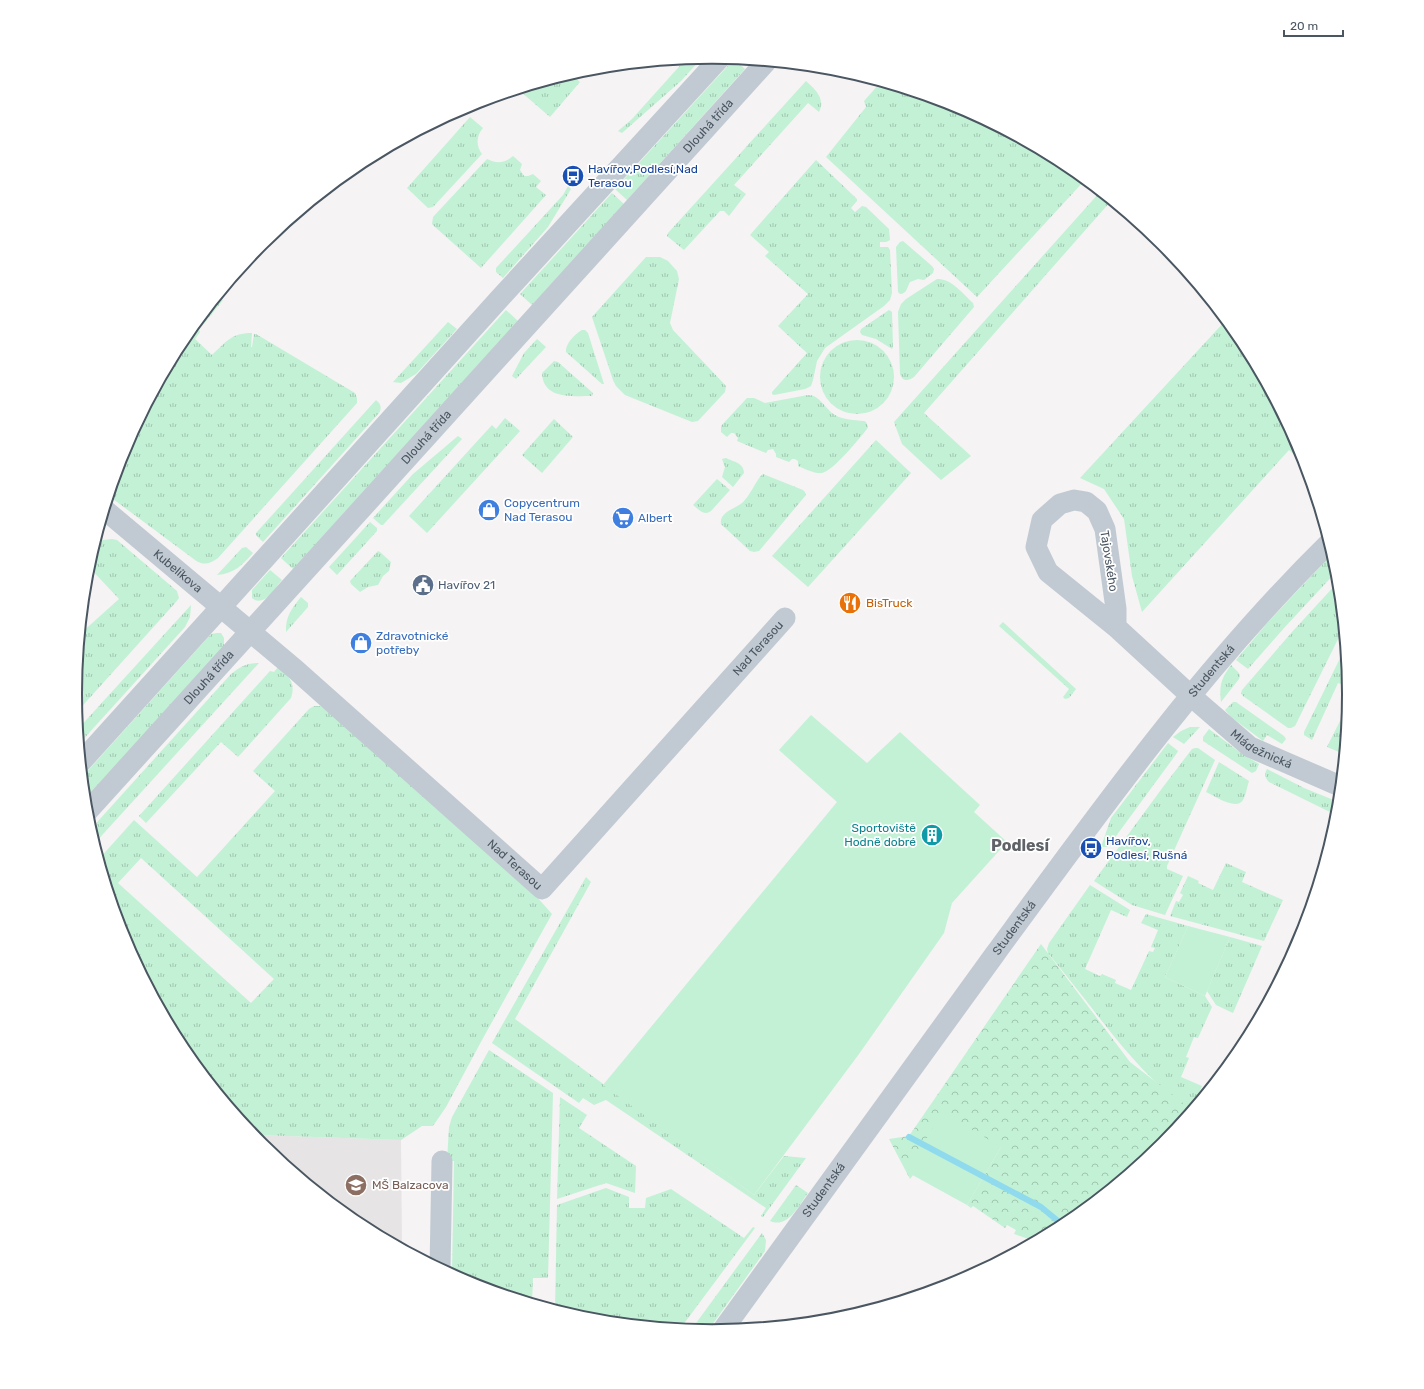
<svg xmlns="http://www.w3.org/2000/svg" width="1424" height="1389" font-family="Rubik,sans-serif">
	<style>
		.education { fill: #e6e4e5 }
		.grass { fill: url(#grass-tufts); fill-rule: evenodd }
		.forest { fill: url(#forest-crowns) }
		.garden { fill: #c3f1d5 }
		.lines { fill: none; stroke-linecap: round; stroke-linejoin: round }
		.stream { stroke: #90daee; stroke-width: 6 }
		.street { stroke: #c1cad2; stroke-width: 21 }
		.labels { text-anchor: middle; stroke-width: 3.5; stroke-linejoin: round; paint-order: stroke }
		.street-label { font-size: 12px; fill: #4a5661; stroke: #fff }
		.transit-label { font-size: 12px; fill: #164399; stroke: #fff; text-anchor: start }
		.shop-label { font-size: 12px; fill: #366cbe; stroke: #fff; text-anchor: start }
		.service-label { font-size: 12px; fill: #4e5e75; stroke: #fff; text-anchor: start }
		.food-label { font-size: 12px; fill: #c56008; stroke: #fff; text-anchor: start }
		.culture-label { font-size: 12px; fill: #0d838f; stroke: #fff; text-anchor: end }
		.education-label { font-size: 12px; fill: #785e54; stroke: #fff; text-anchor: start }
		.district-label { font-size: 16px; font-weight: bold; fill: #5f6368; stroke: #fff }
		.rim { fill: none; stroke: #4a5661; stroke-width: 2 }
	</style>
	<defs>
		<pattern id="grass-tufts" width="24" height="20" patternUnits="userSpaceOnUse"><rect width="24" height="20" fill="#c3f1d5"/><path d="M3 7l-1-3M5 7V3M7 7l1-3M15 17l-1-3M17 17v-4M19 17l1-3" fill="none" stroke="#a0c6b0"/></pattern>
		<pattern id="forest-crowns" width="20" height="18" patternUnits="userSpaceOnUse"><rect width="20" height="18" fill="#c3f1d5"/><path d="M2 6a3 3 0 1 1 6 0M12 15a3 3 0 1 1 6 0" fill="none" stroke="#a0c6b0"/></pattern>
	</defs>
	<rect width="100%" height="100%" fill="#f5f3f3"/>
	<path class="education" d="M 257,1135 L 401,1140 L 402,1248 L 358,1224 L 261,1145 L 254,1137 Z"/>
	<g class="grass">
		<path d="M 702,58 L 681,81 L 622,133 L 618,131 L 632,119 L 685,60 Z"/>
		<path d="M 734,59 L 745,69 L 627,200 L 615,189 Z"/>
		<path d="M 571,74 L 580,82 L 550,117 L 520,91 Z"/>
		<path d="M 806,81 C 815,89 826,99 819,112 L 808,103 L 734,185 L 746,194 L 729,216 L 724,211 L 720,211 L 684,250 L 667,236 L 668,233 Z"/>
		<path d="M 880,83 L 956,106 L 1066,165 L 1085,180 L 977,297 L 826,157 L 866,107 L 864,101 Z"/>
		<path d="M 470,117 L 483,128 C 476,136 476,146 482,154 L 433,207 L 428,208 L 407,188 Z"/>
		<path d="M 513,156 L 522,164 L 520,170 L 524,176 L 528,176 L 533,174 L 541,181 L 536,187 L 546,195 L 481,268 L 435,227 L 432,224 L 433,217 L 487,159 C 496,164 506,163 513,156 Z"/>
		<path d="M 816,160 L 857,199 L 857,201 L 851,208 L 855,212 L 862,206 L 866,207 L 889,229 L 890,240 L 886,242 L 880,242 L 880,247 L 888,247 L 890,250 L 892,293 L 890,300 L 884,306 L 825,348 L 817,361 L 813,380 L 811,386 L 805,389 L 774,395 L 772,394 L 772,392 L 807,353 L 778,326 L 808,294 L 765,256 L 769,252 L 750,235 Z"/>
		<path d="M 568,186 L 571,189 L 548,227 L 503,278 L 496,272 L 496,268 L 563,195 Z"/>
		<path d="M 1100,192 L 1111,201 L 924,413 L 971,456 L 941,480 L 902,444 L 894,422 Z"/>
		<path d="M 612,193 L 624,204 L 532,305 L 520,294 Z"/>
		<path d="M 903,241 L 932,266 L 934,269 L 933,273 L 924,280 L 918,279 L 910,282 C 907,287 907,294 900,294 L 898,292 L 896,247 L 900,242 Z"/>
		<path d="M 646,257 L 660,257 L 668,261 L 677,271 L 679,279 L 670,323 L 673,330 L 726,386 L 725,392 L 698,421 L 692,422 L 625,395 L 616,386 L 613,380 L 592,317 Z"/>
		<path d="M 937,279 C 951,278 963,294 973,303 L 974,307 L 914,377 C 908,381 903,382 900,374 L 898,312 L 901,304 L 906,299 Z"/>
		<path d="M 217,297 L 223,300 L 199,330 L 200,332 L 195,339 L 212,355 C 226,342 231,333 252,333 L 251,347 L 252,347 L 254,334 L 256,334 L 355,393 L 357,398 L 357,403 L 218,558 C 210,564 204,566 195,560 L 109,496 L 123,450 L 182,340 Z"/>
		<path d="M 506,310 L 518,321 L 293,569 L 281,558 Z"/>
		<path d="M 889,310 L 892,312 L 893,347 L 892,349 L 876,339 L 862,335 L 860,332 L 861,329 Z"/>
		<path d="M 1226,320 L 1242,341 L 1301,451 L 1305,464 L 1289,450 L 1142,612 L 1132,576 L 1124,519 L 1104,489 L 1080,478 Z"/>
		<path d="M 448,322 L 457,329 L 416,374 L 401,383 L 393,382 Z"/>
		<path d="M 582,330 L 585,330 L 588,333 L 604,384 L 602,384 L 566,352 C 565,344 575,334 582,330 Z"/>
		<path d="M 537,339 L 546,347 L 516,379 L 512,376 L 524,353 Z"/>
		<circle cx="857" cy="377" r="37"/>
		<path d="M 554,361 L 558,362 L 593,393 L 592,396 C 573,396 543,400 542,373 Z"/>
		<path d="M 808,395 C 820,395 825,409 835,415 C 844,420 854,420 864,421 L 866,422 L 868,427 L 867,429 C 859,439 833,471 822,473 C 815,474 805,469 798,466 L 798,461 L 795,459 L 792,459 L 789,462 L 776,457 L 776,454 L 773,449 L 768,450 L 766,453 L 737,441 L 738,438 L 734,433 L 731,433 L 727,437 L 721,432 L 721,426 L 747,398 L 754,398 L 765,403 Z"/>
		<path d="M 376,400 C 381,404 382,408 379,413 L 263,542 L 256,535 L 256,533 Z"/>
		<path d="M 505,418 L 520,431 L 427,533 L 409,516 L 492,425 L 496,429 Z"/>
		<path d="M 554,419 L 573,437 L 542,473 L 522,455 Z"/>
		<path d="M 458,436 L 462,439 L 383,525 L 381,525 L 373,518 L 413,474 Z"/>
		<path d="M 876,440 L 911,473 L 808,587 L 772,556 Z"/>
		<path d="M 726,458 C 734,462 744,463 744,473 L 733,487 L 722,477 L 725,467 L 722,459 Z"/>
		<path d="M 763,474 L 803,490 L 805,492 L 806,495 L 759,551 L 754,552 L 750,551 L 721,524 C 719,512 735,509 742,503 C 751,495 757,478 763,474 Z"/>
		<path d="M 717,479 L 730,490 L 711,511 C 704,516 699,510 693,505 Z"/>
		<path d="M 370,522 L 377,528 L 377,531 L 337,575 L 329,567 Z"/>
		<path d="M 112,539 L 117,540 L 177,591 L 179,598 L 176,602 L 76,713 L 75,694 L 80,634 L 119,599 L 88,566 L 95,544 L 103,540 Z"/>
		<path d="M 246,547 L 253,553 C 243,565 233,574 217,575 L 242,548 Z"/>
		<path d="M 378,551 L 380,552 L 391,562 L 389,571 L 383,576 L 378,585 L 368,587 L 360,592 L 351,584 L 350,581 Z"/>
		<path d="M 1332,554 L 1337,571 L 1285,627 L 1248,669 L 1236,660 L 1269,621 Z"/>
		<path d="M 270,570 L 282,580 C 275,588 264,608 252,598 L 252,590 Z"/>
		<path d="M 1338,582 L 1343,629 L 1295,726 L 1291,728 L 1288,728 L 1243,696 L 1241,693 L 1242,690 L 1292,632 Z"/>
		<path d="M 301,597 L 308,603 L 308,607 L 286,632 C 285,617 292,608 301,597 Z"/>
		<path d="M 191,605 L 190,617 L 185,627 L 79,744 L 78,729 Z"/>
		<path d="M 1003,622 L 1076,689 L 1069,698 L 1065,699 L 1063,697 L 1069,689 L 999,626 Z"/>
		<path d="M 217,633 L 221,633 L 224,638 L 224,646 L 85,799 L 83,776 L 211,634 Z"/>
		<path d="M 1345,648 L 1347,669 L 1346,669 L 1342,676 L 1347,678 L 1344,685 L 1338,683 L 1312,740 L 1304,735 L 1304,732 Z"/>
		<path d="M 259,663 L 94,844 L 90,830 L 231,674 C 240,667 247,663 259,663 Z"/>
		<path d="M 1231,665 L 1238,672 L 1240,675 L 1239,679 L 1221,702 C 1219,685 1221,679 1231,665 Z"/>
		<path d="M 278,667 C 289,677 296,682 291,698 L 238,757 L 221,742 L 146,823 L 139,816 L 270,671 L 274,672 Z"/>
		<path d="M 1233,702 L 1236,702 L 1284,736 L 1286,739 L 1282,744 L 1267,735 L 1263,741 L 1231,717 L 1225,710 Z"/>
		<path d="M 314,706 L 321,706 L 325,709 L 529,888 L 552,914 L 482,1040 L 446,1107 L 433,1126 L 422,1126 L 401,1140 L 257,1135 L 254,1137 L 182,1048 L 123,938 L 99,859 L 134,820 L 197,877 L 275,791 L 253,771 L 309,709 ZM 141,858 L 274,979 L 251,1003 L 118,883 Z"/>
		<path d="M 1345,711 L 1348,712 L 1344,754 L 1327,747 Z"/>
		<path d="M 1190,727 L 1200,727 L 1184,744 L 1173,737 L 1181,731 Z"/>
		<path d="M 1209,729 L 1241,753 L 1259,764 L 1256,771 L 1252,773 L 1203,741 L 1203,737 Z"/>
		<path d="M 1168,743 L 1178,751 L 1177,753 L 1108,847 L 1101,847 L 1111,818 Z"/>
		<path d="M 1195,748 L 1198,748 L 1215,760 L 1167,866 L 1167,869 L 1183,876 L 1165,915 L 1132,905 L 1094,881 L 1163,787 L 1192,749 Z"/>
		<path d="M 1219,762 L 1249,781 C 1247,787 1246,795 1243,800 C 1237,811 1214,796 1206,792 Z"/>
		<path d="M 1267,769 L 1304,788 L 1336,801 L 1339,803 L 1338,816 L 1269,782 C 1265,778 1264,774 1267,769 Z"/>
		<path d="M 1226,863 L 1246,872 L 1242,882 L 1283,900 L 1264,941 L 1170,916 L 1176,901 L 1179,902 L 1183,895 L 1180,893 L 1188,876 L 1199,881 L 1198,883 L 1213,890 Z"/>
		<path d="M 586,877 L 591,882 L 515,1019 L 754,1195 L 784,1156 L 806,1158 L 763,1217 L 761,1216 L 766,1208 L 606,1100 L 594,1105 L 583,1098 L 579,1103 L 492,1043 Z"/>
		<path d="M 1090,885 L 1130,910 L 1127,917 L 1111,910 L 1085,969 L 1100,976 L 1102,974 L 1116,980 L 1115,983 L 1131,990 L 1149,951 L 1153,952 L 1155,948 L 1151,947 L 1158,930 L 1141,923 L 1146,914 L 1188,926 L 1165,977 L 1205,996 L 1212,1007 L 1198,1038 L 1194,1037 L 1186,1057 L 1189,1058 L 1181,1077 L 1202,1086 L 1195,1103 L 1197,1104 L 1192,1110 C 1155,1087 1128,1054 1101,1020 C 1084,998 1066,975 1048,953 L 1047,949 L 1049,943 Z"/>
		<path d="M 1230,937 L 1262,946 L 1233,1013 L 1216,1005 L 1207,991 Z"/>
		<path d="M 489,1050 L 553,1093 L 548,1278 L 533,1278 L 532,1303 L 468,1283 L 452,1275 L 454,1161 L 447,1161 L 449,1127 L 452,1117 Z"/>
		<path d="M 560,1097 L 587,1115 L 579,1128 L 636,1166 L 635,1193 L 606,1183 L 557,1199 Z"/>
		<path d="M 796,1185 L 808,1193 C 799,1205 788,1229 770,1221 Z"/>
		<path d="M 606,1188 L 629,1197 L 629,1208 L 645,1208 L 646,1198 L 671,1189 L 744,1238 L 753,1227 L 755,1228 L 680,1329 L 587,1320 L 555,1310 L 557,1205 Z"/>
		<path d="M 762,1233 L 766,1240 L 765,1251 L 707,1332 L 691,1330 Z"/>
	</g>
	<path class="forest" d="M 1041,944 L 1130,1062 L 1192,1110 L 1163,1145 L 1066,1225 L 1035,1241 L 1014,1234 L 1016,1230 L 1007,1225 L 1005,1228 L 973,1206 L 971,1208 L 967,1205 L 1001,1147 L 908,1172 L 914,1174 L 910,1179 L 889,1139 L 909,1136 Z"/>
	<g class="garden">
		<path d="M 811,715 L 867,763 L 900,732 L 980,805 L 974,812 L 1007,842 L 952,903 L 944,933 L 859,1054 L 754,1195 L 603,1085 L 837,802 L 779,750 Z"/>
		<path d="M 1188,926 L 1230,937 L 1205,996 L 1165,977 Z"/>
		<path d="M 942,1112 L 1001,1147 L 967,1205 L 907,1172 Z"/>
	</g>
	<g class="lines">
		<path class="stream" d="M 909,1137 L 1041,1207 L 1064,1226"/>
		<g class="street">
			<path id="s1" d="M 105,510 L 296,670 L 542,889 L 785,618"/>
			<path id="s2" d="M 1116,627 L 1116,609 L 1105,529 L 1097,511 L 1086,502 L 1074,500 L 1060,504 L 1042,520 L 1036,547 L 1048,572 L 1116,627 L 1191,696 L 1250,747 L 1340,786"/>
			<path d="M 81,762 L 501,297 L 720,58"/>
			<path id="s3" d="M 86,813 L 766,62"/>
			<path d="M 440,1269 L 442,1161"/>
			<path id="s4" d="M 722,1331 C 812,1205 904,1080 995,954 C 1099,812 1203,667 1329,543"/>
		</g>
	</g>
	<defs>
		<g id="bus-disc" transform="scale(1.15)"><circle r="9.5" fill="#1a4fb4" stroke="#fff"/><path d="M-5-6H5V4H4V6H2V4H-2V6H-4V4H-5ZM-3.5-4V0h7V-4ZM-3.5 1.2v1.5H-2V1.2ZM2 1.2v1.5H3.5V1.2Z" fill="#fff"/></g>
		<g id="shop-disc" transform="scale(1.15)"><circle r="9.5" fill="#3f7fe0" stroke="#fff"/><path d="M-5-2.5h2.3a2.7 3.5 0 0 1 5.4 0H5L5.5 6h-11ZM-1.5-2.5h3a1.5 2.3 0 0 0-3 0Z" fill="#fff"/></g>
		<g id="supermarket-disc" transform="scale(1.15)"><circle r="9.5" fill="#3f7fe0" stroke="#fff"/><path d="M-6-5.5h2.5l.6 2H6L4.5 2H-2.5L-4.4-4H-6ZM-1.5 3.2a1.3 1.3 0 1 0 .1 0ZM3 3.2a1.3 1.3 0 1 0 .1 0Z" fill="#fff"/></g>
		<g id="civic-disc" transform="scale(1.15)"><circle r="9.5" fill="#5c6f8a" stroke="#fff"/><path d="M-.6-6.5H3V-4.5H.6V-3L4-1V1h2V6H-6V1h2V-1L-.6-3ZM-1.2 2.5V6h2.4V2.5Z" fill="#fff"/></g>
		<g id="restaurant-disc" transform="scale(1.15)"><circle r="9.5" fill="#e8710a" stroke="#fff"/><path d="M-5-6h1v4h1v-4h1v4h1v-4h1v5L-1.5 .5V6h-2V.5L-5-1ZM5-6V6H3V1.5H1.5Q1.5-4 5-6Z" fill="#fff"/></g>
		<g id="building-disc" transform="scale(1.15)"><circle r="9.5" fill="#0f9aa8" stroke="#fff"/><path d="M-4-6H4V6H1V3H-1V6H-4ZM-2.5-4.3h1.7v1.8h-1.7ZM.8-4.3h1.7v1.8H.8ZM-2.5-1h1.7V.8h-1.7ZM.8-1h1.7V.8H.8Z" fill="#fff"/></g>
		<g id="school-disc" transform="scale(1.15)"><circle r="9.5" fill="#8d6e63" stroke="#fff"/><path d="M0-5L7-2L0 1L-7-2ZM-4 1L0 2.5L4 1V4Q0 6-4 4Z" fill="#fff"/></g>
	</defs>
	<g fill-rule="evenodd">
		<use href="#bus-disc" x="573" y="176"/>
		<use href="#shop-disc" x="489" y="510"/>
		<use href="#supermarket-disc" x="623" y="518"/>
		<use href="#civic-disc" x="423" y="585"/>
		<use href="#restaurant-disc" x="850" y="603"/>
		<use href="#shop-disc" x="361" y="643"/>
		<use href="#building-disc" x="932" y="835"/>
		<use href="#bus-disc" x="1091" y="848"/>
		<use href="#school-disc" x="356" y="1185"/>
	</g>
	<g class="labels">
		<g class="street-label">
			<text dy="4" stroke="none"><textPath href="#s3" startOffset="927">Dlouhá třída</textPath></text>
			<text dy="4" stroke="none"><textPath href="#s3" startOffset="507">Dlouhá třída</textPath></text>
			<text transform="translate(1109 561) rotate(81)" y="4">Tajovského</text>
			<text dy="4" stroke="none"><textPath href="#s1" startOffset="95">Kubelíkova</textPath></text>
			<text dy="4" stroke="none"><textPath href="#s1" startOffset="902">Nad Terasou</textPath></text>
			<text dy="4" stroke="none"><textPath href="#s4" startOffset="822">Studentská</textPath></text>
			<text dy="4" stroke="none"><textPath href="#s3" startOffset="183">Dlouhá třída</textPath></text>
			<text dy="4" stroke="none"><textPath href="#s2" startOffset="517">Mládežnická</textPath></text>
			<text dy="4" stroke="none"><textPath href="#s1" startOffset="542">Nad Terasou</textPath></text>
			<text dy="4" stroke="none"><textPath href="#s4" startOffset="498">Studentská</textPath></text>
			<text dy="4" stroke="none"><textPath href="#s4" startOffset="174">Studentská</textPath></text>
		</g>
		<g class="transit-label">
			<text x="588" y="173">Havířov,Podlesí,Nad<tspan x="588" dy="14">Terasou</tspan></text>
			<text x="1106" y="845">Havířov,<tspan x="1106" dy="14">Podlesí, Rušná</tspan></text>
		</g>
		<g class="shop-label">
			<text x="504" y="507">Copycentrum<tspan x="504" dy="14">Nad Terasou</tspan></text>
			<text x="638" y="522">Albert</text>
			<text x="376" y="640">Zdravotnické<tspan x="376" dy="14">potřeby</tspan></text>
		</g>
		<g class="service-label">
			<text x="438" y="589">Havířov 21</text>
		</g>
		<g class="food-label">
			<text x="866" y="607">BisTruck</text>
		</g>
		<g class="culture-label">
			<text x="916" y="832">Sportoviště<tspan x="916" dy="14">Hodně dobré</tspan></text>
		</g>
		<g class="education-label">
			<text x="372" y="1189">MŠ Balzacova</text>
		</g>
		<g class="district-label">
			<text x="1020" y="851">Podlesí</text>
		</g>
	</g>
	<path d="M0 0H1424V1389H0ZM82 694a630 630 0 1 1 1260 0a630 630 0 1 1-1260 0Z" fill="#fff" fill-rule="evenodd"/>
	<path class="rim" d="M82 694a630 630 0 1 1 1260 0a630 630 0 1 1-1260 0Z"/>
	<path d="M1284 30v6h59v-6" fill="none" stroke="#4a5661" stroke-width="2"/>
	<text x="1290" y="30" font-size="12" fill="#4a5661" stroke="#ffffff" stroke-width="3" paint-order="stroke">20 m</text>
</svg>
